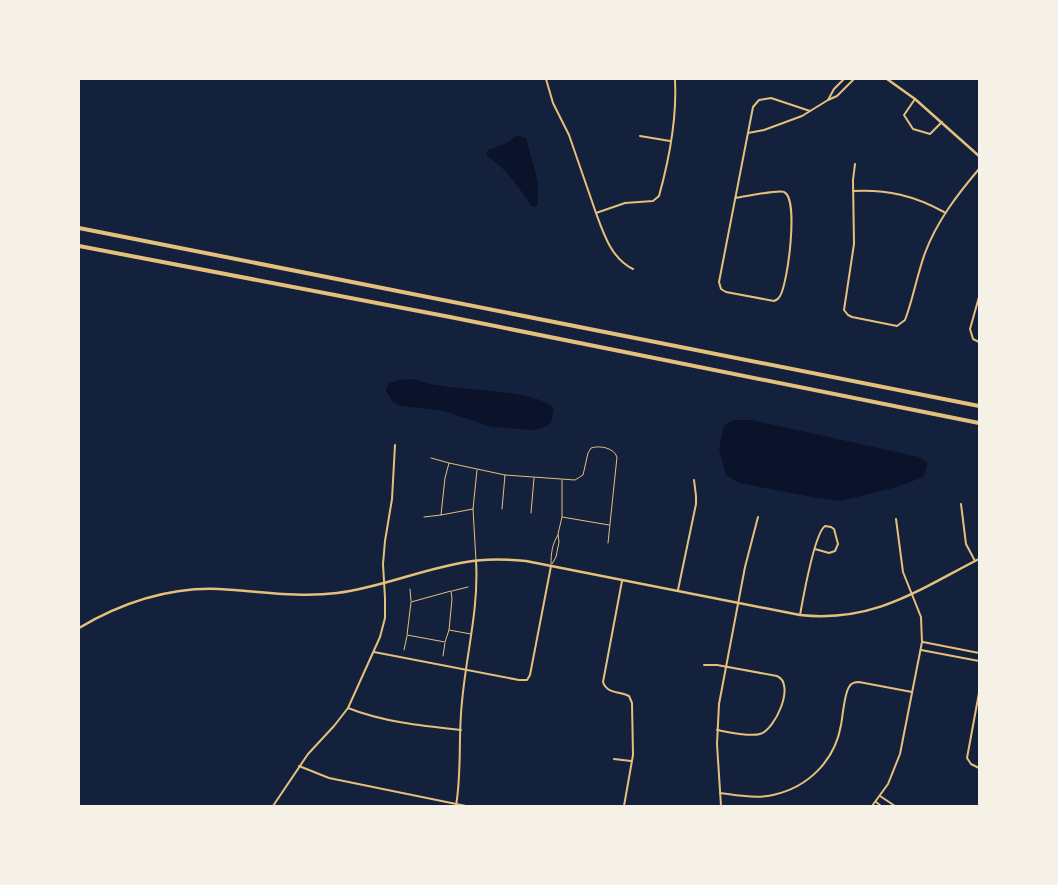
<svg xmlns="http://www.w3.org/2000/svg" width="1058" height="885" font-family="'PT Sans',sans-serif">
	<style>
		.water { fill: #0b132b }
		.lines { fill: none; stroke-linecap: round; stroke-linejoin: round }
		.service { stroke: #e5c07b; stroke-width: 1 }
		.minor { stroke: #e5c07b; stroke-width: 2 }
		.tertiary { stroke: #e5c07b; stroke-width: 2.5 }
		.motorway { stroke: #e5c07b; stroke-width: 4 }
	</style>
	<rect width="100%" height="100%" fill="#14213d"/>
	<g class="water">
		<path d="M 516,136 L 521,136 L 526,138 L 538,182 L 538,205 L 535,207 L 532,206 C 519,188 506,168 487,156 L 486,153 L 488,150 L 505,144 Z"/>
		<path d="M 414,379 C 421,381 429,384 437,385 C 465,391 536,389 554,409 L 551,423 L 543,428 L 534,430 L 492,427 L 444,411 L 401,406 L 393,402 L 386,391 L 388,384 L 398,380 Z"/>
		<path d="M 733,420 L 752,420 L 919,457 L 928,463 L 923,477 L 897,487 L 841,501 L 817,498 L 739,483 L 726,475 L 719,449 L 724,426 Z"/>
	</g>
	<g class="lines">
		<g class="service">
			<path d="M 431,458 L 449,463"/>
			<path d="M 473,509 L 441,515 L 445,478 L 449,463 L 505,475 L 575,480 L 583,475 L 588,453 L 591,448 C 600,445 614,448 617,457 L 608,543"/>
			<path d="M 502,509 L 505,475"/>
			<path d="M 531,513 L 534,478"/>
			<path d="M 424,517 L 441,515"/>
			<path d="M 562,517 L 609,525"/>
			<path d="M 476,561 L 473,509 L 477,470"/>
			<path d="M 551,564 C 551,554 552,544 558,535"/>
			<path d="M 552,564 L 556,557 L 559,542 L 558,534 L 562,517 L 562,480"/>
			<path d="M 410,589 L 411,601"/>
			<path d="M 452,591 L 468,587"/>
			<path d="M 449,630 L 445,642 L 407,635 L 411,602 L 451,591 L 452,599 L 449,630 L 471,634"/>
			<path d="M 404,650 L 407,636"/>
			<path d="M 443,656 L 445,643"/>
		</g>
		<g class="minor">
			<path d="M 546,79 L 553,103 L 569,135 L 596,213 L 625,203 L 653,201 L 659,196 C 669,160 677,116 675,79"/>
			<path d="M 915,99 L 904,115 L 913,129 L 930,134 L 942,122"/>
			<path d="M 828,100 L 834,89 L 844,79"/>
			<path d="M 748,133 L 764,130 L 802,116 L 828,100 L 837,96 L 854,79"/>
			<path d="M 640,136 L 670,141"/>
			<path d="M 855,164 L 853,180 L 854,244 L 844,310 L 848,315 L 852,317 L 897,326 L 905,320 C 913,299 917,275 925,253 C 937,221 957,195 979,169"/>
			<path d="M 853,191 C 887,189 915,196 944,212"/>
			<path d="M 735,198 C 744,197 779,189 784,192 C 799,198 788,283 780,296 C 778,299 778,299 774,301 L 726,292 L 721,289 L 719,282 L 753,107 L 759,100 L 771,98 L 810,111"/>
			<path d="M 596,213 C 604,235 612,259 633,269"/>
			<path d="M 979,297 L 970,329 L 973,339 L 979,342"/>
			<path d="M 961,504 L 966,544 L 975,561"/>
			<path d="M 622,581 L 603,682 C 607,694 619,691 629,696 L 632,703 L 633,755 L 624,806"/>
			<path d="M 678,590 L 696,504 L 696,496 L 694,480"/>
			<path d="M 800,615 C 803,599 814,534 825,526 L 831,527 L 834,529 L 838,544 L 835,551 L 829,553 L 815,549"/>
			<path d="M 923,642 L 979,653"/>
			<path d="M 921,650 L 979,661"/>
			<path d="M 374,652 L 519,680 L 527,680 L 530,675 L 551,566"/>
			<path d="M 704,665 L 717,665 L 777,676 C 796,684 775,730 760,734 C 750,737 728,732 717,730"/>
			<path d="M 979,693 L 967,758 L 971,764 L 979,768"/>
			<path d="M 348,708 C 383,722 423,726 461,730"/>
			<path d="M 614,759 L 631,761"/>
			<path d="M 299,766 L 329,778 L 466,806"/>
			<path d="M 720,793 C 737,795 756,799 773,795 C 809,787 835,760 841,725 C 843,715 844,695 849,687 C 851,683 855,682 859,682 L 912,692"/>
			<path d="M 880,796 L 895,806"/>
			<path d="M 876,802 L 881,806"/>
			<path d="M 273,806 L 308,754 L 334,726 L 348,708 L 380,637 L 385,618 L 385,598 L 383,564 L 385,541 L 392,499 L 395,445"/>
			<path d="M 456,806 C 462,772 458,737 462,702 C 466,655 479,609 476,561"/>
			<path d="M 721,806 L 717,744 L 719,704 L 745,567 L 758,517"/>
			<path d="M 872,806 L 888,784 L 900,754 L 922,642 L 921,617 L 903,572 L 896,519"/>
		</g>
		<g class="tertiary">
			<path d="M 887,79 L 915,99 L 979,156"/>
			<path d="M 79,628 C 123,602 168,587 219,589 C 259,591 297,598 337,593 C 380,588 422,569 466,562 C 486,558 506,559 526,561 L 800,615 C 874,623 918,590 979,559"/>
		</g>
		<g class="motorway">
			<path d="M 79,228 L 979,406"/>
			<path d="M 79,246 L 450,317 L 979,423"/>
		</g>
	</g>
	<rect width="1058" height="885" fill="none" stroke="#f6f1e7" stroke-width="160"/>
</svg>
